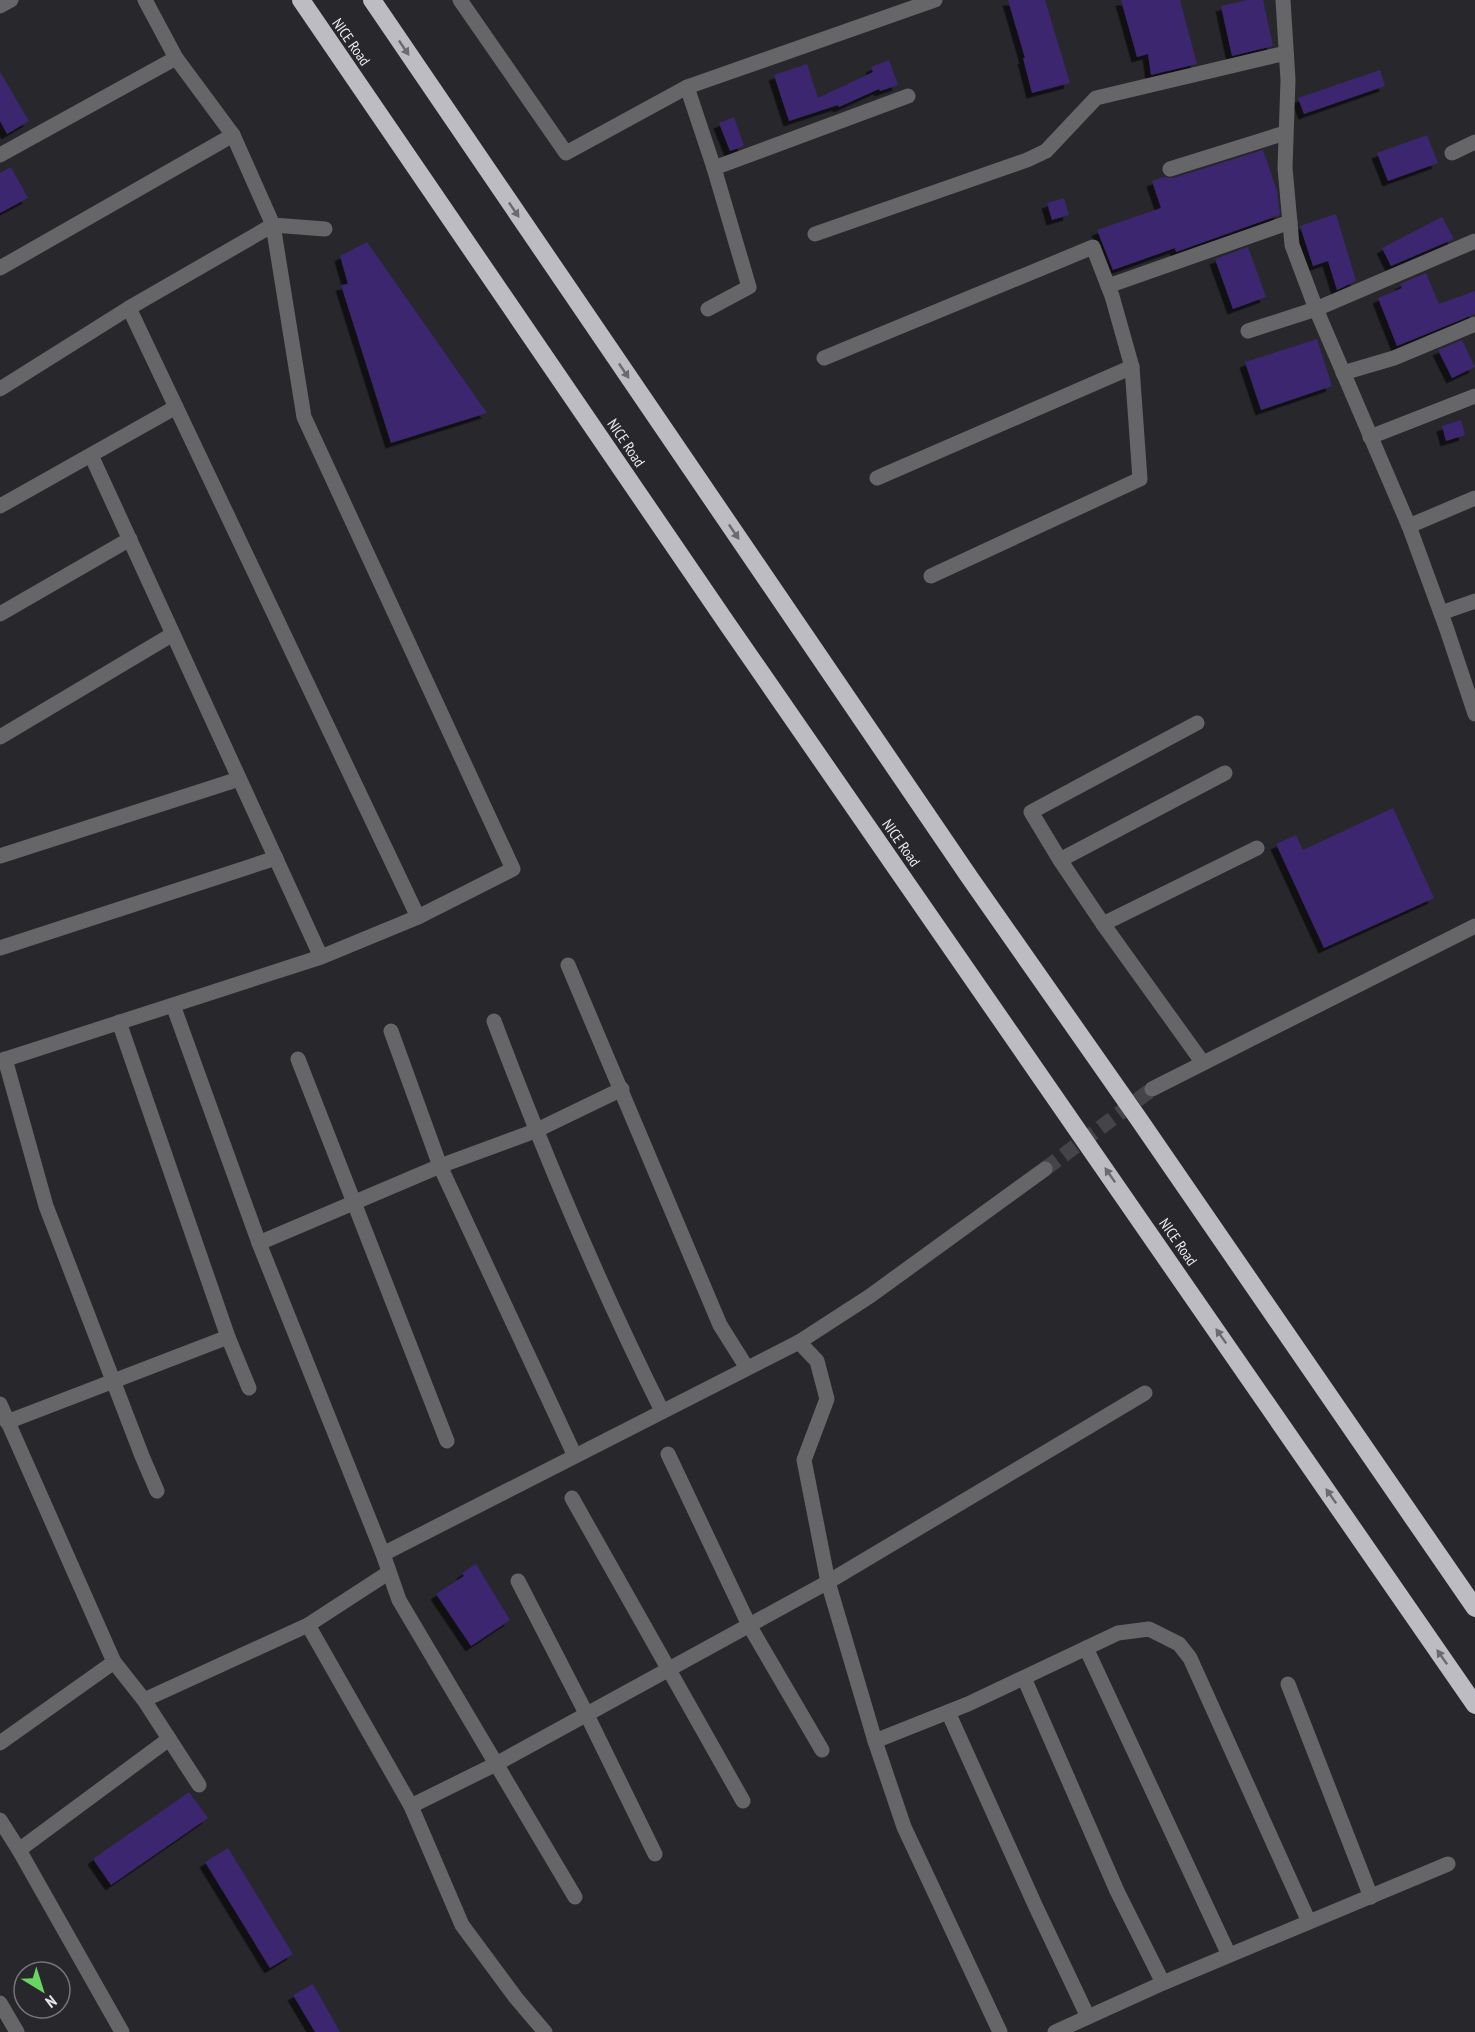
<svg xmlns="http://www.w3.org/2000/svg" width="1475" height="2032" font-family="'PT Sans Narrow',sans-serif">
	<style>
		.building { fill: #3c266f; filter: url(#shadow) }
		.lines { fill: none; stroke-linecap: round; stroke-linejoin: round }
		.minor-tunnel { stroke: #454449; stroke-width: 15; stroke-dasharray: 15 8; stroke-linecap: butt }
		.minor { stroke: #666669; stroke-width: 15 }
		.tertiary { stroke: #666669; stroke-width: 15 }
		.motorway { stroke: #bdbcc3; stroke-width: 18 }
		.oneway { fill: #6b6a70 }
		.labels { text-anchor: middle; stroke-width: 5; stroke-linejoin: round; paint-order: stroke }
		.street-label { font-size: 15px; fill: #e8e8eb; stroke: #28272c }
	</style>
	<defs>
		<filter id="shadow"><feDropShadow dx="-5.5" dy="5.5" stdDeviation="0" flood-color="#0009"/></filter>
	</defs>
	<rect width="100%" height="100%" fill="#28272c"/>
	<g class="building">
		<path d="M 1008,0 L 1045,0 L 1070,83 L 1032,93 L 1023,58 L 1025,58 Z"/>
		<path d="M 1121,0 L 1180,0 L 1197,64 L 1151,75 L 1148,54 L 1137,57 Z"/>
		<path d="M 1247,0 L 1263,0 L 1273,46 L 1232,56 L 1221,6 Z"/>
		<path d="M 889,60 L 898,85 L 880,91 L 879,89 L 839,107 L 838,105 L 789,121 L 774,75 L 807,64 L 818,98 L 873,72 L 871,67 Z"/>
		<path d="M 1380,70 L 1385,86 L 1304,114 L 1298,98 Z"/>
		<path d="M 0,72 L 29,121 L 7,134 L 0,121 Z"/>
		<path d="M 734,117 L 744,146 L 730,151 L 719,123 Z"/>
		<path d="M 1427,135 L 1438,163 L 1388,181 L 1377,153 Z"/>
		<path d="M 1263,150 L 1277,191 L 1280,215 L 1176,252 L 1175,248 L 1113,270 L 1097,230 L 1161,208 L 1152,181 L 1164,177 L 1173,178 Z"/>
		<path d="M 11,167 L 28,198 L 0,213 L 0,173 Z"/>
		<path d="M 1064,198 L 1069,215 L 1052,220 L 1047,203 Z"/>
		<path d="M 1336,214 L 1356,281 L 1337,290 L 1328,261 L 1313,266 L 1300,226 Z"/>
		<path d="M 1442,217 L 1454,239 L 1391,266 L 1382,248 Z"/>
		<path d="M 367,242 L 487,413 L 391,443 L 341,285 L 348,284 L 340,256 Z"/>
		<path d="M 1248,247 L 1266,297 L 1233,309 L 1215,259 Z"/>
		<path d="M 1426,273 L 1439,304 L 1475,291 L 1475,314 L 1397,346 L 1378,298 L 1402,288 L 1400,284 Z"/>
		<path d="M 1317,339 L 1332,386 L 1261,410 L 1245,362 Z"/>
		<path d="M 1462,340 L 1475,367 L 1452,378 L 1438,350 Z"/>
		<path d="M 1461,420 L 1465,435 L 1446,441 L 1442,426 Z"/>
		<path d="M 1393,808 L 1434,898 L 1324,948 L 1276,844 L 1296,835 L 1303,850 Z"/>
		<path d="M 476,1564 L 510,1620 L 471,1646 L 436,1594 L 464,1576 L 462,1573 Z"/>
		<path d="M 189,1792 L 208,1818 L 111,1885 L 93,1859 Z"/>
		<path d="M 228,1848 L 293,1954 L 270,1968 L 205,1862 Z"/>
		<path d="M 313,1984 L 340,2032 L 315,2032 L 293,1995 Z"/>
	</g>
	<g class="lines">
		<path class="minor-tunnel" d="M 1045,1169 L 1152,1089"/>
		<g class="minor">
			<path d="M 145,0 L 176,58 L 233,135 L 273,225 L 325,229"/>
			<path d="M 1283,0 L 1288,80 L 1285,168 L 1292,245 L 1316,309 L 1409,526 L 1446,627 L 1475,714"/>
			<path d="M 687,87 L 714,168 L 749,287 L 708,309"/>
			<path d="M 1452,153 L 1475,142"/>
			<path d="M 0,155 L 176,58"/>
			<path d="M 714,168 L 908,96"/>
			<path d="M 1170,169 L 1285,133"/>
			<path d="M 815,234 L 1027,160 L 1046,151 L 1096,98 L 1286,53"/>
			<path d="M 0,268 L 233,135"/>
			<path d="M 1108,286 L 1290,222"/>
			<path d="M 129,308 L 418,917"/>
			<path d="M 1248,331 L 1316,309 L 1475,241"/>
			<path d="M 824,358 L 1093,247 L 1112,296 L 1132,367 L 877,478"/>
			<path d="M 1343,373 L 1394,358 L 1475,324"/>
			<path d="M 0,389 L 129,308 L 273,225 L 304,417 L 513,869 L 418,917 L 321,957 L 0,1061"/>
			<path d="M 1370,437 L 1475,396"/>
			<path d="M 91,455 L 321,957"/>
			<path d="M 0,506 L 176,407"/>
			<path d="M 1409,526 L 1475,498"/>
			<path d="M 931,576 L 1140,479 L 1132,367"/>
			<path d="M 1441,613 L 1475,601"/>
			<path d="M 0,614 L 130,539"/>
			<path d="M 1197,723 L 1031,812 L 1060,860 L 1225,773"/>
			<path d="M 0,737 L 173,634"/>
			<path d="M 0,856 L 239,779"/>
			<path d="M 1060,860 L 1103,924 L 1257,848"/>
			<path d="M 1103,924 L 1203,1063"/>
			<path d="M 0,948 L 276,858"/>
			<path d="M 568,965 L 720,1325 L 747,1368"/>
			<path d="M 173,1005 L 259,1243 L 383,1554 L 399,1600 L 575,1897"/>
			<path d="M 494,1021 C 544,1154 599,1285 662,1411"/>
			<path d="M 119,1022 L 228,1337 L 249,1388"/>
			<path d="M 391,1031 L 440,1166 L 575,1456"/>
			<path d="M 5,1059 L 46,1206 L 142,1456 L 157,1491"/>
			<path d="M 298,1059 L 447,1441"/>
			<path d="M 1152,1089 L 1475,926"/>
			<path d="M 259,1243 L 440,1166 L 535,1131 L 622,1089"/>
			<path d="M 799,1342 L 817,1361 L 827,1399 L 804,1460 L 828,1582 L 875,1741 L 904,1827 L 1000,2032"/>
			<path d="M 0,1404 L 114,1662"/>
			<path d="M 7,1422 L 228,1337"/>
			<path d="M 668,1454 L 749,1625 L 822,1750"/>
			<path d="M 572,1498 L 743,1801"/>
			<path d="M 383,1554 L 799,1342 L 870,1296 L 1045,1169"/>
			<path d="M 518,1581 L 587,1715 L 655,1854"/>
			<path d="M 308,1625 L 411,1806 L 462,1925 L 516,1998 L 545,2032"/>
			<path d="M 1086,1648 L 1229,1955"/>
			<path d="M 1024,1678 L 1117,1891 L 1163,1983"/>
			<path d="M 1288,1684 L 1371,1897"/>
			<path d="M 144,1700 L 308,1625 L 388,1573"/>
			<path d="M 948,1712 L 1035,1905 L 1088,2017"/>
			<path d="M 875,1741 L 968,1704 L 1118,1633 L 1149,1629 L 1179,1644 L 1190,1658 L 1309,1922"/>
			<path d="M 0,1743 L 114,1662 L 144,1700 L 199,1785"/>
			<path d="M 411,1806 L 496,1764 L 828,1582 L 1145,1393"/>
			<path d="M 0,1820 L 19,1850 L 122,2032"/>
			<path d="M 19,1850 L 169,1739"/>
			<path d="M 0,2003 L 17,2032"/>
			<path d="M 1055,2032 L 1163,1983 L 1448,1864"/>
		</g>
		<g class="tertiary">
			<path d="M 460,0 L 566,153 L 687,87 L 935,0"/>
			<path d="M 0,6 L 11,0"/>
		</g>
		<g class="motorway">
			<path d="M 301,0 L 728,625 L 1475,1705"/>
			<path d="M 372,0 L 970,878 L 1138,1118 L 1475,1608"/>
		</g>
	</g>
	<defs><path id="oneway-solid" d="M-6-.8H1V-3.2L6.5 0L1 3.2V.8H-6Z" transform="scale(1.5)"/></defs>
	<g class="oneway">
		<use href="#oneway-solid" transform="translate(404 48) rotate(56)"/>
		<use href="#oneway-solid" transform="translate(514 210) rotate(56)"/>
		<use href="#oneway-solid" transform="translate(624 371) rotate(56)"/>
		<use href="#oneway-solid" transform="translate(734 532) rotate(56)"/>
		<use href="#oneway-solid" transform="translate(1110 1175) rotate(-125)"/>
		<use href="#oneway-solid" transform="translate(1221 1336) rotate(-125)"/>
		<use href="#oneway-solid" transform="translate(1331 1496) rotate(-125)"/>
		<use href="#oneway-solid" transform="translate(1442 1657) rotate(-125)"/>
	</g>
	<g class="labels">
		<g class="street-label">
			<text transform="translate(351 42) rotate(55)" y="5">NICE Road</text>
			<text transform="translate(626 443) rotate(56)" y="5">NICE Road</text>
			<text transform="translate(901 843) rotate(55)" y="5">NICE Road</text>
			<text transform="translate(1178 1242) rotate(55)" y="5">NICE Road</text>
		</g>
	</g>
	<g transform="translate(42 1990) rotate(142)"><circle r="28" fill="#28272c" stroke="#757478" stroke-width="1.5"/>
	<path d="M0-4.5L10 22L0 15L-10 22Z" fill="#69d464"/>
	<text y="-9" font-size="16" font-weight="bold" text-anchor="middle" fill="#e8e8eb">N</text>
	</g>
</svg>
